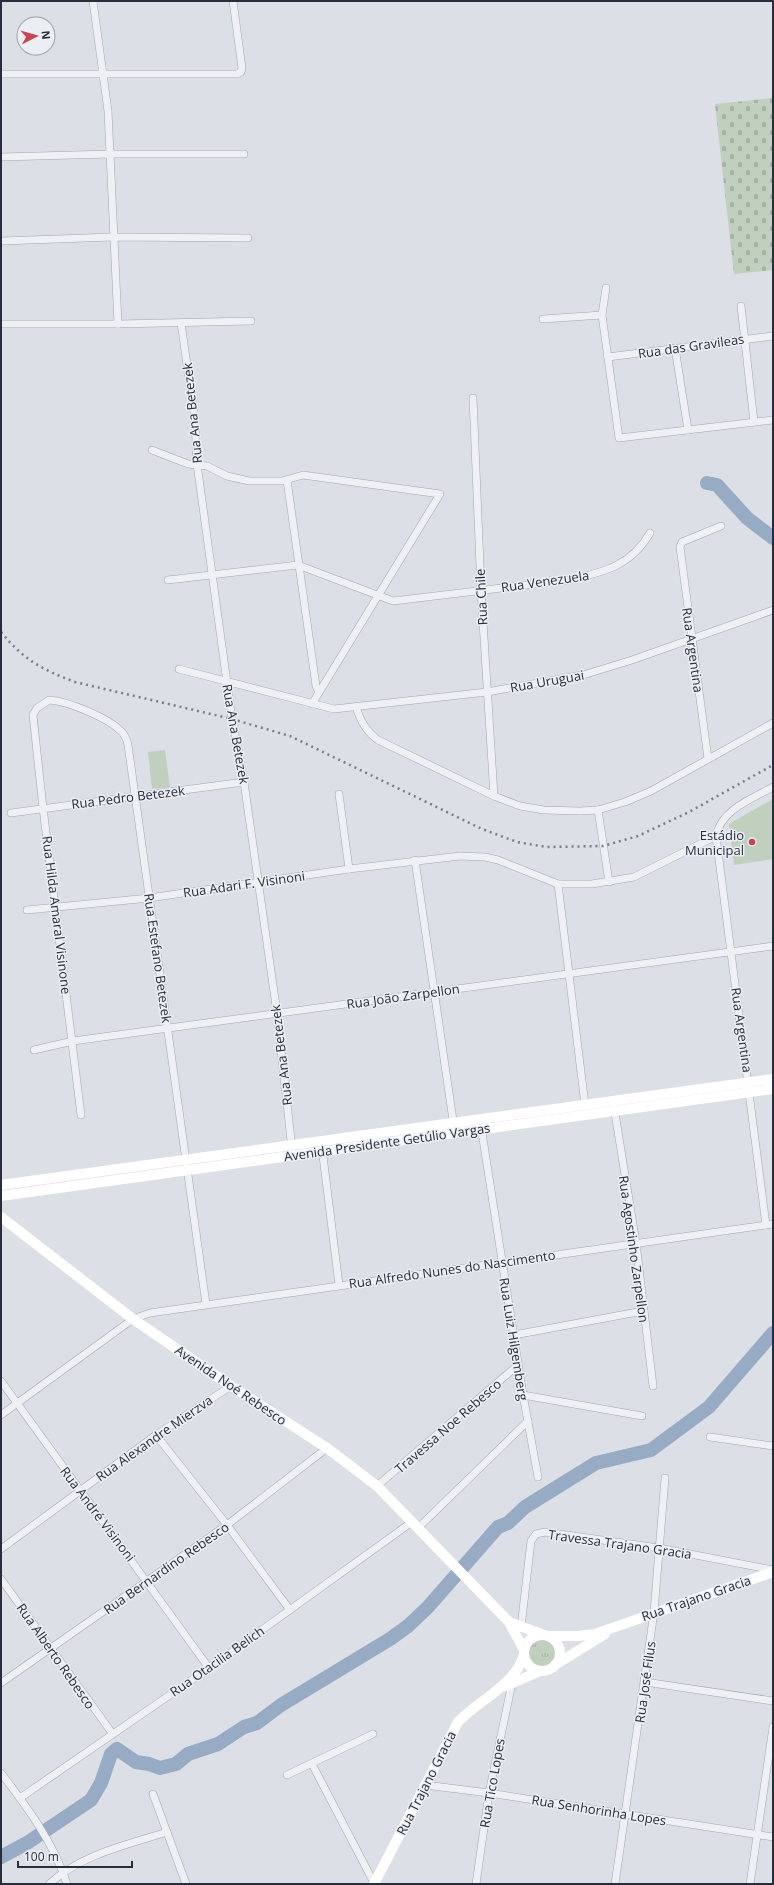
<svg xmlns="http://www.w3.org/2000/svg" width="774" height="1885" font-family="'Open Sans',sans-serif">
	<style>
		.grass { fill: url(#grass-tufts) }
		.cemetery { fill: url(#cemetery-stones) }
		.pitch { fill: #c1cfbe }
		.lines { fill: none; stroke-linecap: round; stroke-linejoin: round }
		.river { stroke: #98abc4; stroke-width: 14 }
		.minor-casing { stroke: #a2a6af; stroke-width: 8 }
		.minor { stroke: #eef0f4; stroke-width: 7 }
		.secondary { stroke: #fff; stroke-width: 10 }
		.rail { stroke: #767e8e; stroke-width: 2.5; stroke-dasharray: 2 4; stroke-linecap: butt }
		.poi-dot { fill: #c74550; stroke: #ebeef3; stroke-width: 1.5 }
		.labels { text-anchor: middle; stroke-width: 3; stroke-linejoin: round; paint-order: stroke }
		.street-label { font-size: 13px; fill: #272d3b; stroke: #ebeef3 }
		.poi-label { font-size: 13px; fill: #272d3b; stroke: #ebeef3; text-anchor: end }
	</style>
	<defs>
		<pattern id="grass-tufts" width="24" height="20" patternUnits="userSpaceOnUse"><rect width="24" height="20" fill="#c1cfbe"/><path d="M3 7l-1-3M5 7V3M7 7l1-3M15 17l-1-3M17 17v-4M19 17l1-3" fill="none" stroke="#a6b2a4"/></pattern>
		<pattern id="cemetery-stones" width="16" height="16" patternUnits="userSpaceOnUse"><rect width="16" height="16" fill="#c1cfbe"/><path d="M2 7V4a2 2 0 0 1 4 0v3zM10 15v-3a2 2 0 0 1 4 0v3z" fill="#a6b2a4"/></pattern>
	</defs>
	<rect width="100%" height="100%" fill="#dcdfe5"/>
	<circle class="grass" cx="542" cy="1653" r="13"/>
	<path class="cemetery" d="M 773,98 L 773,270 L 734,274 L 715,104 Z"/>
	<g class="pitch">
		<path d="M 165,750 L 170,787 L 152,789 L 148,752 Z"/>
		<path d="M 773,799 L 773,859 L 734,865 L 729,824 Z"/>
	</g>
	<g class="lines">
		<g class="river">
			<path d="M 707,483 L 717,485 L 747,518 L 773,538"/>
			<path d="M 1,1857 L 27,1843 L 91,1800 L 101,1783 L 111,1754 L 117,1749 L 136,1762 L 149,1764 L 160,1768 L 176,1764 L 188,1754 L 218,1744 L 244,1727 L 257,1723 L 281,1705 L 390,1639 L 408,1626 L 428,1607 L 498,1527 L 508,1523 L 525,1507 L 596,1463 L 651,1450 L 709,1407 L 773,1333"/>
		</g>
		<g class="minor-casing">
			<g id="minor">
				<path d="M 93,1 L 108,111 L 118,324"/>
				<path d="M 1,74 L 237,74 L 241,72 L 242,68 L 233,1"/>
				<path d="M 1,157 L 110,154 L 244,154"/>
				<path d="M 1,241 L 113,237 L 248,238"/>
				<path d="M 606,288 L 602,315 L 619,438 L 773,420"/>
				<path d="M 741,306 L 754,422"/>
				<path d="M 543,319 L 602,315"/>
				<path d="M 181,323 L 195,420 L 197,464 L 232,719 L 244,782 L 277,1013 L 292,1149"/>
				<path d="M 1,324 L 118,324 L 251,321"/>
				<path d="M 675,348 L 688,430"/>
				<path d="M 608,357 L 773,336"/>
				<path d="M 473,398 L 481,590 L 494,796"/>
				<path d="M 152,450 L 188,464 L 207,466 L 227,476 L 249,481 L 282,481 L 303,475 L 440,494 L 312,704"/>
				<path d="M 287,480 L 316,686 L 319,692"/>
				<path d="M 168,580 L 298,565 L 393,601 L 569,580 C 604,572 631,566 650,533"/>
				<path d="M 179,669 L 334,709 L 487,692 L 583,675 L 632,660 L 773,610"/>
				<path d="M 356,707 C 361,722 366,731 378,740 L 494,796 L 520,806 L 544,810 L 580,811 L 598,810 L 625,802 L 651,791 L 773,723"/>
				<path d="M 708,759 L 680,547 L 682,542 L 721,526"/>
				<path d="M 339,794 L 349,869"/>
				<path d="M 598,810 L 609,882"/>
				<path d="M 11,813 L 244,782"/>
				<path d="M 716,836 L 766,1225"/>
				<path d="M 415,860 L 454,1127"/>
				<path d="M 558,884 L 585,1105"/>
				<path d="M 27,910 L 149,898 L 349,869 L 460,856 L 485,857 L 498,860 L 558,884 L 592,884 L 634,877 L 716,836 C 721,810 751,799 773,787"/>
				<path d="M 34,1050 L 73,1041 L 773,946"/>
				<path d="M 614,1107 L 636,1243 L 653,1386"/>
				<path d="M 81,1115 L 43,808 L 33,715 L 37,708 L 49,700 C 68,701 108,718 121,731 C 125,735 127,740 128,745 L 206,1304"/>
				<path d="M 481,1126 L 523,1395 L 538,1477"/>
				<path d="M 322,1148 L 339,1285"/>
				<path d="M 514,1335 L 643,1311"/>
				<path d="M 1,1381 L 209,1668"/>
				<path d="M 523,1395 L 642,1416"/>
				<path d="M 1,1415 L 133,1319 L 150,1313 L 773,1224"/>
				<path d="M 156,1435 L 227,1525 L 290,1610"/>
				<path d="M 710,1437 L 773,1446"/>
				<path d="M 377,1486 L 518,1365"/>
				<path d="M 418,1528 L 528,1421"/>
				<path d="M 1,1549 L 156,1435 L 231,1386"/>
				<path d="M 1,1579 L 112,1733"/>
				<path d="M 521,1627 L 531,1541 L 536,1534 L 545,1532 L 659,1548 L 773,1570"/>
				<path d="M 645,1682 L 773,1701"/>
				<path d="M 1,1683 L 227,1525 L 327,1448"/>
				<path d="M 312,1764 L 374,1883"/>
				<path d="M 1,1773 C 27,1807 54,1843 67,1884"/>
				<path d="M 287,1775 L 373,1734"/>
				<path d="M 425,1785 L 489,1793 L 773,1837"/>
				<path d="M 153,1794 L 186,1884"/>
				<path d="M 20,1798 L 209,1668 L 412,1522"/>
				<path d="M 49,1884 C 82,1854 126,1845 167,1832"/>
				<path d="M 476,1884 L 489,1793 L 512,1683"/>
				<path d="M 615,1884 L 654,1612 L 665,1478"/>
				<path d="M 750,1884 L 773,1727"/>
			</g>
		</g>
		<use href="#minor" class="minor"/>
		<g class="secondary">
			<path d="M 1,1185 L 773,1079"/>
			<path d="M 1,1196 L 773,1089"/>
			<path d="M 1,1217 L 133,1319 L 231,1386 L 327,1448 L 377,1486 L 509,1622 L 524,1650"/>
			<path d="M 509,1622 L 544,1635"/>
			<circle cx="542" cy="1653" r="18"/>
			<path d="M 549,1636 L 578,1636 L 595,1634 L 773,1572"/>
			<path d="M 555,1665 L 605,1634"/>
			<path d="M 506,1686 L 540,1671"/>
			<path d="M 374,1884 L 458,1722 C 479,1700 515,1685 524,1655"/>
		</g>
		<path class="rail" d="M 1,632 C 24,660 41,669 75,682 L 232,719 L 290,736 L 482,829 L 517,842 L 547,847 L 603,846 L 638,836 L 689,812 L 773,765"/>
	</g>
	<circle class="poi-dot" cx="752" cy="842" r="4"/>
	<g class="labels">
		<g class="street-label">
			<text transform="translate(691 346) rotate(-8)" y="5">Rua das Gravileas</text>
			<text transform="translate(192 413) rotate(-96)" y="5">Rua Ana Betezek</text>
			<text transform="translate(545 581) rotate(-8)" y="5">Rua Venezuela</text>
			<text transform="translate(481 597) rotate(-93)" y="5">Rua Chile</text>
			<text transform="translate(693 650) rotate(82)" y="5">Rua Argentina</text>
			<text transform="translate(547 681) rotate(-10)" y="5">Rua Uruguai</text>
			<text transform="translate(236 734) rotate(80)" y="5">Rua Ana Betezek</text>
			<text transform="translate(128 797) rotate(-7)" y="5">Rua Pedro Betezek</text>
			<text transform="translate(244 884) rotate(-8)" y="5">Rua Adari F. Visinoni</text>
			<text transform="translate(57 915) rotate(83)" y="5">Rua Hilda Amaral Visinone</text>
			<text transform="translate(158 958) rotate(82)" y="5">Rua Estefano Betezek</text>
			<text transform="translate(403 996) rotate(-8)" y="5">Rua João Zarpellon</text>
			<text transform="translate(742 1030) rotate(82)" y="5">Rua Argentina</text>
			<text transform="translate(281 1055) rotate(-97)" y="5">Rua Ana Betezek</text>
			<text transform="translate(387 1142) rotate(-8)" y="5">Avenida Presidente Getúlio Vargas</text>
			<text transform="translate(634 1249) rotate(82)" y="5">Rua Agostinho Zarpellon</text>
			<text transform="translate(452 1269) rotate(-8)" y="5">Rua Alfredo Nunes do Nascimento</text>
			<text transform="translate(514 1339) rotate(81)" y="5">Rua Luiz Hilgemberg</text>
			<text transform="translate(231 1385) rotate(34)" y="5">Avenida Noé Rebesco</text>
			<text transform="translate(448 1426) rotate(-41)" y="5">Travessa Noe Rebesco</text>
			<text transform="translate(154 1438) rotate(-35)" y="5">Rua Alexandre Mierzva</text>
			<text transform="translate(98 1514) rotate(53)" y="5">Rua André Visinoni</text>
			<text transform="translate(620 1544) rotate(8)" y="5">Travessa Trajano Gracia</text>
			<text transform="translate(166 1568) rotate(-35)" y="5">Rua Bernardino Rebesco</text>
			<text transform="translate(696 1598) rotate(-19)" y="5">Rua Trajano Gracia</text>
			<text transform="translate(56 1656) rotate(55)" y="5">Rua Alberto Rebesco</text>
			<text transform="translate(217 1661) rotate(-35)" y="5">Rua Otacilia Belich</text>
			<text transform="translate(645 1682) rotate(-82)" y="5">Rua José Filus</text>
			<text transform="translate(426 1783) rotate(-63)" y="5">Rua Trajano Gracia</text>
			<text transform="translate(492 1783) rotate(-80)" y="5">Rua Tico Lopes</text>
			<text transform="translate(599 1810) rotate(9)" y="5">Rua Senhorinha Lopes</text>
		</g>
		<g class="poi-label">
			<text x="744" y="840">Estádio<tspan x="744" dy="15">Municipal</tspan></text>
		</g>
	</g>
	<rect width="774" height="1885" fill="none" stroke="#272d3b" stroke-width="4"/>
	<g transform="translate(36 36) rotate(84)"><circle r="19" fill="#ebeef3" stroke="#9da1a9"/>
	<path d="M0-3L7 15L0 10L-7 15Z" fill="#c74550"/>
	<text y="-6" font-size="11" font-weight="bold" text-anchor="middle" fill="#272d3b">N</text>
	</g>
	<path d="M18 1861v6h114v-6" fill="none" stroke="#272d3b" stroke-width="2"/>
	<text x="24" y="1861" font-size="12" fill="#272d3b" stroke="#ebeef3" stroke-width="3" paint-order="stroke">100 m</text>
</svg>
